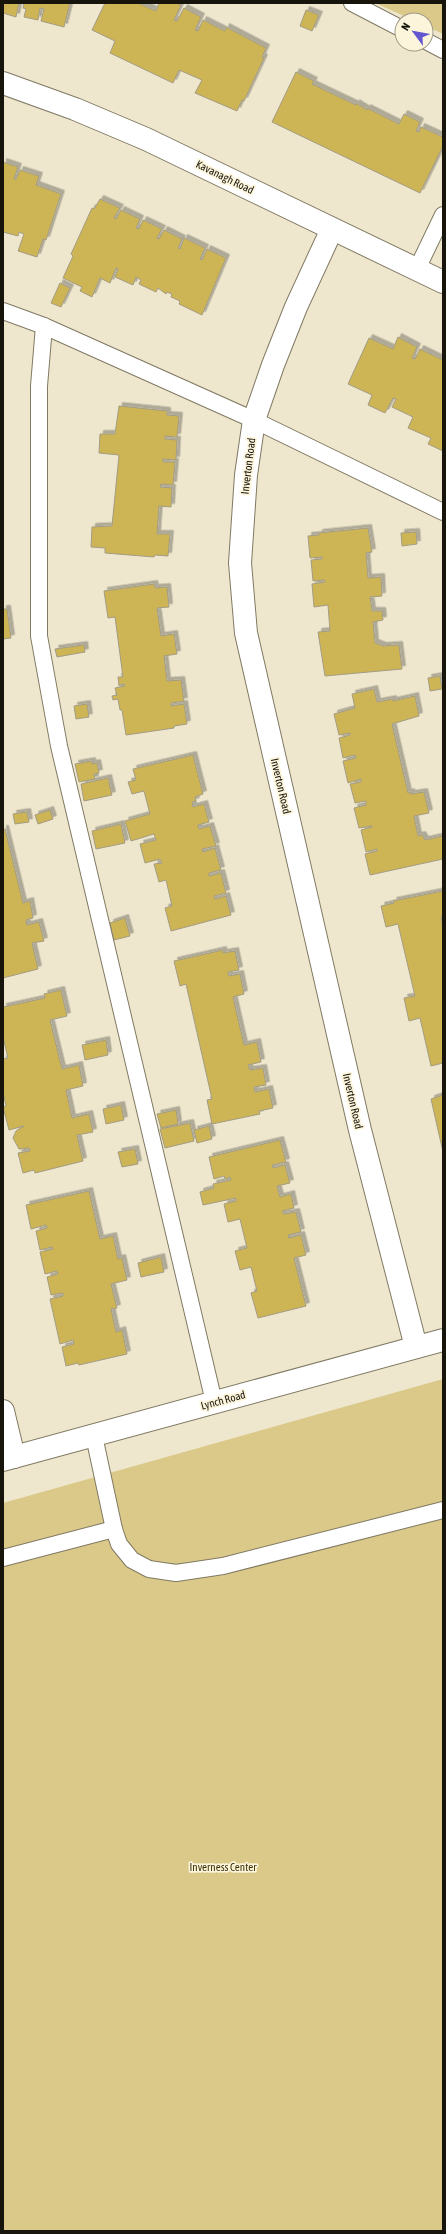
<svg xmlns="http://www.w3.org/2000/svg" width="446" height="2234" font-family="'Asap Condensed',sans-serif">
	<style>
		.green { fill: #dbc98a }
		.building { fill: #cdb454; stroke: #a39c84; filter: url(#shadow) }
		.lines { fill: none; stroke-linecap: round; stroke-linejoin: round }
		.service-casing { stroke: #807963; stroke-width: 18 }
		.minor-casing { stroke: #807963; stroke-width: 24 }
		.service { stroke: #fff; stroke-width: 16 }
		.minor { stroke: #fff; stroke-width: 22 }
		.labels { text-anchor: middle; stroke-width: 3.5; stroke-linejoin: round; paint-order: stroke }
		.street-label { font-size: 11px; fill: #17140b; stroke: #fcf5db }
		.park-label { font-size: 11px; fill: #3b3106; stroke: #fcf5db }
	</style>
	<defs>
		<filter id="shadow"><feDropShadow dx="3.5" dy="-3.5" stdDeviation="0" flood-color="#0004"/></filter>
	</defs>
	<rect width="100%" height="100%" fill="#eee7ce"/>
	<g class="green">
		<path d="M 375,3 L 443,3 L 443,34 L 426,26 L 426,20 L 413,20 Z"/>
		<path d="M 443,1379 L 443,2231 L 3,2231 L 3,1503 Z"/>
	</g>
	<g class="building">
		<path d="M 3,3 L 70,3 L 64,27 L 41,21 L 44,9 L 40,8 L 38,20 L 24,17 L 26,9 L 23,8 L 24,4 L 19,3 L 16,17 L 3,13 Z"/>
		<path d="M 105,3 L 138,3 L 156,11 L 159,3 L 176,3 L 181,5 L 174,20 L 177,21 L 184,8 L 201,17 L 195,30 L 198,31 L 203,20 L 225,31 L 226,27 L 266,48 L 262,57 L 264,58 L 244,101 L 242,100 L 237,111 L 195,93 L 202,80 L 179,70 L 173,83 L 110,53 L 115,41 L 92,30 Z"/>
		<path d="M 306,10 L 319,15 L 312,31 L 300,26 Z"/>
		<path d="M 296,72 L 314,81 L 312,84 L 356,105 L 356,103 L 367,110 L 367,108 L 399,124 L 404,114 L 420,122 L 416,131 L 419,132 L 421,127 L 443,137 L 443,146 L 420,193 L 272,122 Z"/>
		<path d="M 3,162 L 18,167 L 14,179 L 16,179 L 20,170 L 39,176 L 36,185 L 61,194 L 46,240 L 43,239 L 37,257 L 18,251 L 24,234 L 19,232 L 18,236 L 3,232 Z"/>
		<path d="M 100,199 L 120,208 L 114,218 L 116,219 L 121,210 L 140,219 L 136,228 L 139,229 L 143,220 L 162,229 L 157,238 L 159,239 L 164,230 L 182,239 L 178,248 L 180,249 L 184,238 L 205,248 L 200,259 L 202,260 L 207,249 L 226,258 L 202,315 L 179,304 L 180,301 L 171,297 L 172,294 L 167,292 L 166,294 L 158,288 L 156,292 L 139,284 L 141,280 L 136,277 L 133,285 L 115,277 L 118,269 L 116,268 L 110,283 L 100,278 L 92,297 L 80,291 L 82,287 L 63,278 L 73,256 L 71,254 L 92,208 L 94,209 Z"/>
		<path d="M 60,283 L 70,288 L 61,307 L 51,303 Z"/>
		<path d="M 398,337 L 417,347 L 412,358 L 415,359 L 420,349 L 443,360 L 443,451 L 428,444 L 431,438 L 408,428 L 413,417 L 392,407 L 396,399 L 393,398 L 385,413 L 368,405 L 372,395 L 348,384 L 369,338 L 393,349 Z"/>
		<path d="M 119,406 L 167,411 L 167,415 L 179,416 L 177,437 L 165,436 L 165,439 L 177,440 L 176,460 L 163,459 L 163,462 L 175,462 L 173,485 L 161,484 L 160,487 L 172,488 L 171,507 L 159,506 L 157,534 L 170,534 L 168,556 L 155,555 L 154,557 L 105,553 L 105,548 L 91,547 L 92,527 L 112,526 L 119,455 L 99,453 L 100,434 L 115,434 Z"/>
		<path d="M 368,528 L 372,552 L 366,553 L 368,578 L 381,577 L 382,596 L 370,597 L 372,611 L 382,611 L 383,620 L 373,622 L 375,643 L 383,646 L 399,645 L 402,669 L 325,676 L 318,632 L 330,631 L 328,605 L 314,607 L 312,584 L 325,582 L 324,580 L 313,581 L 311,560 L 322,559 L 322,557 L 310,558 L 308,536 L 319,535 L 319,533 Z"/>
		<path d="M 416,532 L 417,544 L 402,546 L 401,533 Z"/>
		<path d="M 154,584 L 155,588 L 167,587 L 169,607 L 157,608 L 161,636 L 174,634 L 177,654 L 164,656 L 167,681 L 181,680 L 184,701 L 171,703 L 171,706 L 184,704 L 187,724 L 174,726 L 174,728 L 126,735 L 122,710 L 120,710 L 118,699 L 113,700 L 112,696 L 117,695 L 115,688 L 125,686 L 124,684 L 119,685 L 118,677 L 123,677 L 115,617 L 108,618 L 104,591 Z"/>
		<path d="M 3,609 L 7,609 L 11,638 L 3,639 Z"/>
		<path d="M 84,645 L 85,652 L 57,657 L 55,649 Z"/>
		<path d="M 440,676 L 442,689 L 430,691 L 428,678 Z"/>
		<path d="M 374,689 L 377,702 L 393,699 L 393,701 L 415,696 L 419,716 L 392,724 L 408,793 L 411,792 L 411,794 L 424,792 L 429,813 L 414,816 L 418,836 L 422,835 L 425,840 L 443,836 L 443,859 L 370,875 L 365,854 L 377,851 L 377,849 L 366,852 L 361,830 L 372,827 L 372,826 L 359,828 L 354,808 L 366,805 L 366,801 L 355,803 L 350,784 L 361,782 L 361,779 L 348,783 L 343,761 L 356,758 L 355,755 L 343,758 L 339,738 L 350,735 L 350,733 L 339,735 L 334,714 L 355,708 L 352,694 Z"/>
		<path d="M 87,704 L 89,717 L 76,719 L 74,706 Z"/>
		<path d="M 193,755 L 203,794 L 195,797 L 196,801 L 192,802 L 193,807 L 204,804 L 209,822 L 198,825 L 199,829 L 210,826 L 216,846 L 202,849 L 203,852 L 215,848 L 221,870 L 209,873 L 209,876 L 221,873 L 226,893 L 214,896 L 215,899 L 226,896 L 231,915 L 171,931 L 165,908 L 172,906 L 166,880 L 159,882 L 154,864 L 162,863 L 160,859 L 145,863 L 140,844 L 156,840 L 154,834 L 131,841 L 125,821 L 150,814 L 144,791 L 132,794 L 128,782 L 136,780 L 133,769 Z"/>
		<path d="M 92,761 L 92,764 L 97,763 L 99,773 L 94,774 L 95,779 L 79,782 L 75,764 Z"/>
		<path d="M 108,778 L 112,795 L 84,801 L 81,784 Z"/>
		<path d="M 50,810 L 53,819 L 38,824 L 35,815 Z"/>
		<path d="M 27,812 L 29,822 L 15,824 L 13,814 Z"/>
		<path d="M 121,824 L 125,843 L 96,849 L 92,831 Z"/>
		<path d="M 3,829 L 5,829 L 23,903 L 30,901 L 33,918 L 26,920 L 27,925 L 39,922 L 44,941 L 32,943 L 38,969 L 3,978 Z"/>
		<path d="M 443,891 L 443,916 L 441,917 L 443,927 L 443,1063 L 431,1066 L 420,1018 L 409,1021 L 404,998 L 415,996 L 398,924 L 386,927 L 381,906 L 394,903 L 393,901 Z"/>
		<path d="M 125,918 L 130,936 L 114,940 L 110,923 Z"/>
		<path d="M 223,950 L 223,953 L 235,951 L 239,970 L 228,972 L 229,976 L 240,974 L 244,994 L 233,997 L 244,1045 L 257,1042 L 261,1062 L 248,1065 L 250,1070 L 263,1068 L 266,1085 L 254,1087 L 255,1092 L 269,1089 L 273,1108 L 259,1111 L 260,1114 L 212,1124 L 207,1100 L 212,1099 L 186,984 L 180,986 L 174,961 Z"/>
		<path d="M 61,990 L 67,1016 L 50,1020 L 62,1069 L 79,1065 L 83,1086 L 66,1090 L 72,1118 L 89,1114 L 93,1132 L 77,1135 L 83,1161 L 35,1173 L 34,1170 L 23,1173 L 18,1153 L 30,1151 L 29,1148 L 19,1149 L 13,1138 L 16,1131 L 24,1126 L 9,1130 L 3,1107 L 6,1106 L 3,1092 L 3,1059 L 8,1058 L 3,1037 L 3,1007 L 45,998 L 44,994 Z"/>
		<path d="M 106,1040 L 108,1055 L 85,1060 L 82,1045 Z"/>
		<path d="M 443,1095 L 443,1152 L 431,1099 Z"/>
		<path d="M 121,1105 L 124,1120 L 106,1124 L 103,1109 Z"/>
		<path d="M 176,1110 L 178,1124 L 161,1128 L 157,1114 Z"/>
		<path d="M 190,1123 L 194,1141 L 165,1148 L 160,1129 Z"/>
		<path d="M 209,1126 L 212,1139 L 197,1143 L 194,1130 Z"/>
		<path d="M 280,1140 L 286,1162 L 272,1165 L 273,1168 L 285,1165 L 290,1183 L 277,1186 L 280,1197 L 291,1194 L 294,1208 L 282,1211 L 284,1214 L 296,1212 L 301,1232 L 288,1235 L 289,1238 L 301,1235 L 306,1255 L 294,1258 L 306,1306 L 258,1318 L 251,1293 L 257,1291 L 251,1267 L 240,1270 L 235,1251 L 247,1248 L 240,1219 L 228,1222 L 224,1204 L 236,1201 L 236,1198 L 203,1205 L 200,1192 L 214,1188 L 213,1184 L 231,1180 L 230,1177 L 225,1179 L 224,1176 L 214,1179 L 209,1157 Z"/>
		<path d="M 135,1149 L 138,1164 L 122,1167 L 118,1152 Z"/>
		<path d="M 89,1191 L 100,1239 L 113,1236 L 118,1259 L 122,1258 L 127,1280 L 111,1284 L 117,1308 L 111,1309 L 116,1332 L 122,1330 L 127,1354 L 79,1365 L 78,1363 L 66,1366 L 62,1347 L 74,1344 L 73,1340 L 60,1344 L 50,1299 L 63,1296 L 63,1293 L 51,1295 L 47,1277 L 58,1274 L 57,1271 L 45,1274 L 40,1252 L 53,1249 L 52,1247 L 40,1250 L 36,1231 L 47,1228 L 46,1225 L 31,1229 L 26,1205 Z"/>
		<path d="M 161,1257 L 164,1272 L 141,1277 L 138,1263 Z"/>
	</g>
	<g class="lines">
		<g class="service-casing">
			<g id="service">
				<path d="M 352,3 L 402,29"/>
				<path d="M 426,41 L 443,50"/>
				<path d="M 417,269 L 443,215"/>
				<path d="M 3,311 L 44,326 L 254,420 L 443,512"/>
				<path d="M 44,326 L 39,386 L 39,636 L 59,746 L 214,1402"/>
				<path d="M 94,1436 L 114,1529 L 119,1544 L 132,1560 L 149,1569 L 176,1573 L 223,1566 L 443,1510"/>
				<path d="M 3,1558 L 114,1529"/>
			</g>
		</g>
		<g class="minor-casing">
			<g id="minor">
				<path d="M 3,83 L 75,109 L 146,139 L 443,282"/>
				<path d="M 332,229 L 296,307 L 273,365 L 254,420 L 246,475 L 240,563 L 246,633 L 360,1130 L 416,1347"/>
				<path d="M 3,1411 L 14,1457"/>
				<path d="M 3,1460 L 443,1340"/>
			</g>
		</g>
		<use href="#service" class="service"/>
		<use href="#minor" class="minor"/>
	</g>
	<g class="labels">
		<g class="street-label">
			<text transform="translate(225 177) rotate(26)" y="4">Kavanagh Road</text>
			<text transform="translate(248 466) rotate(-83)" y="4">Inverton Road</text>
			<text transform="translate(281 786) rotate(77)" y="4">Inverton Road</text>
			<text transform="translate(353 1101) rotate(77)" y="4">Inverton Road</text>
			<text transform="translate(223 1400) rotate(-15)" y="4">Lynch Road</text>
		</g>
		<g class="park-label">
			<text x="223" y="1871">Inverness Center</text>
		</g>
	</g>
	<rect width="446" height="2234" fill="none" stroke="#17140b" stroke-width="8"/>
	<g transform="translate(414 32) rotate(302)"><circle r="19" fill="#fcf5db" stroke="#a09b88"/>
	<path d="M0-3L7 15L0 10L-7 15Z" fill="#6356cf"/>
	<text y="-6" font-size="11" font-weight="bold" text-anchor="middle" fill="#17140b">N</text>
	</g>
</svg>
